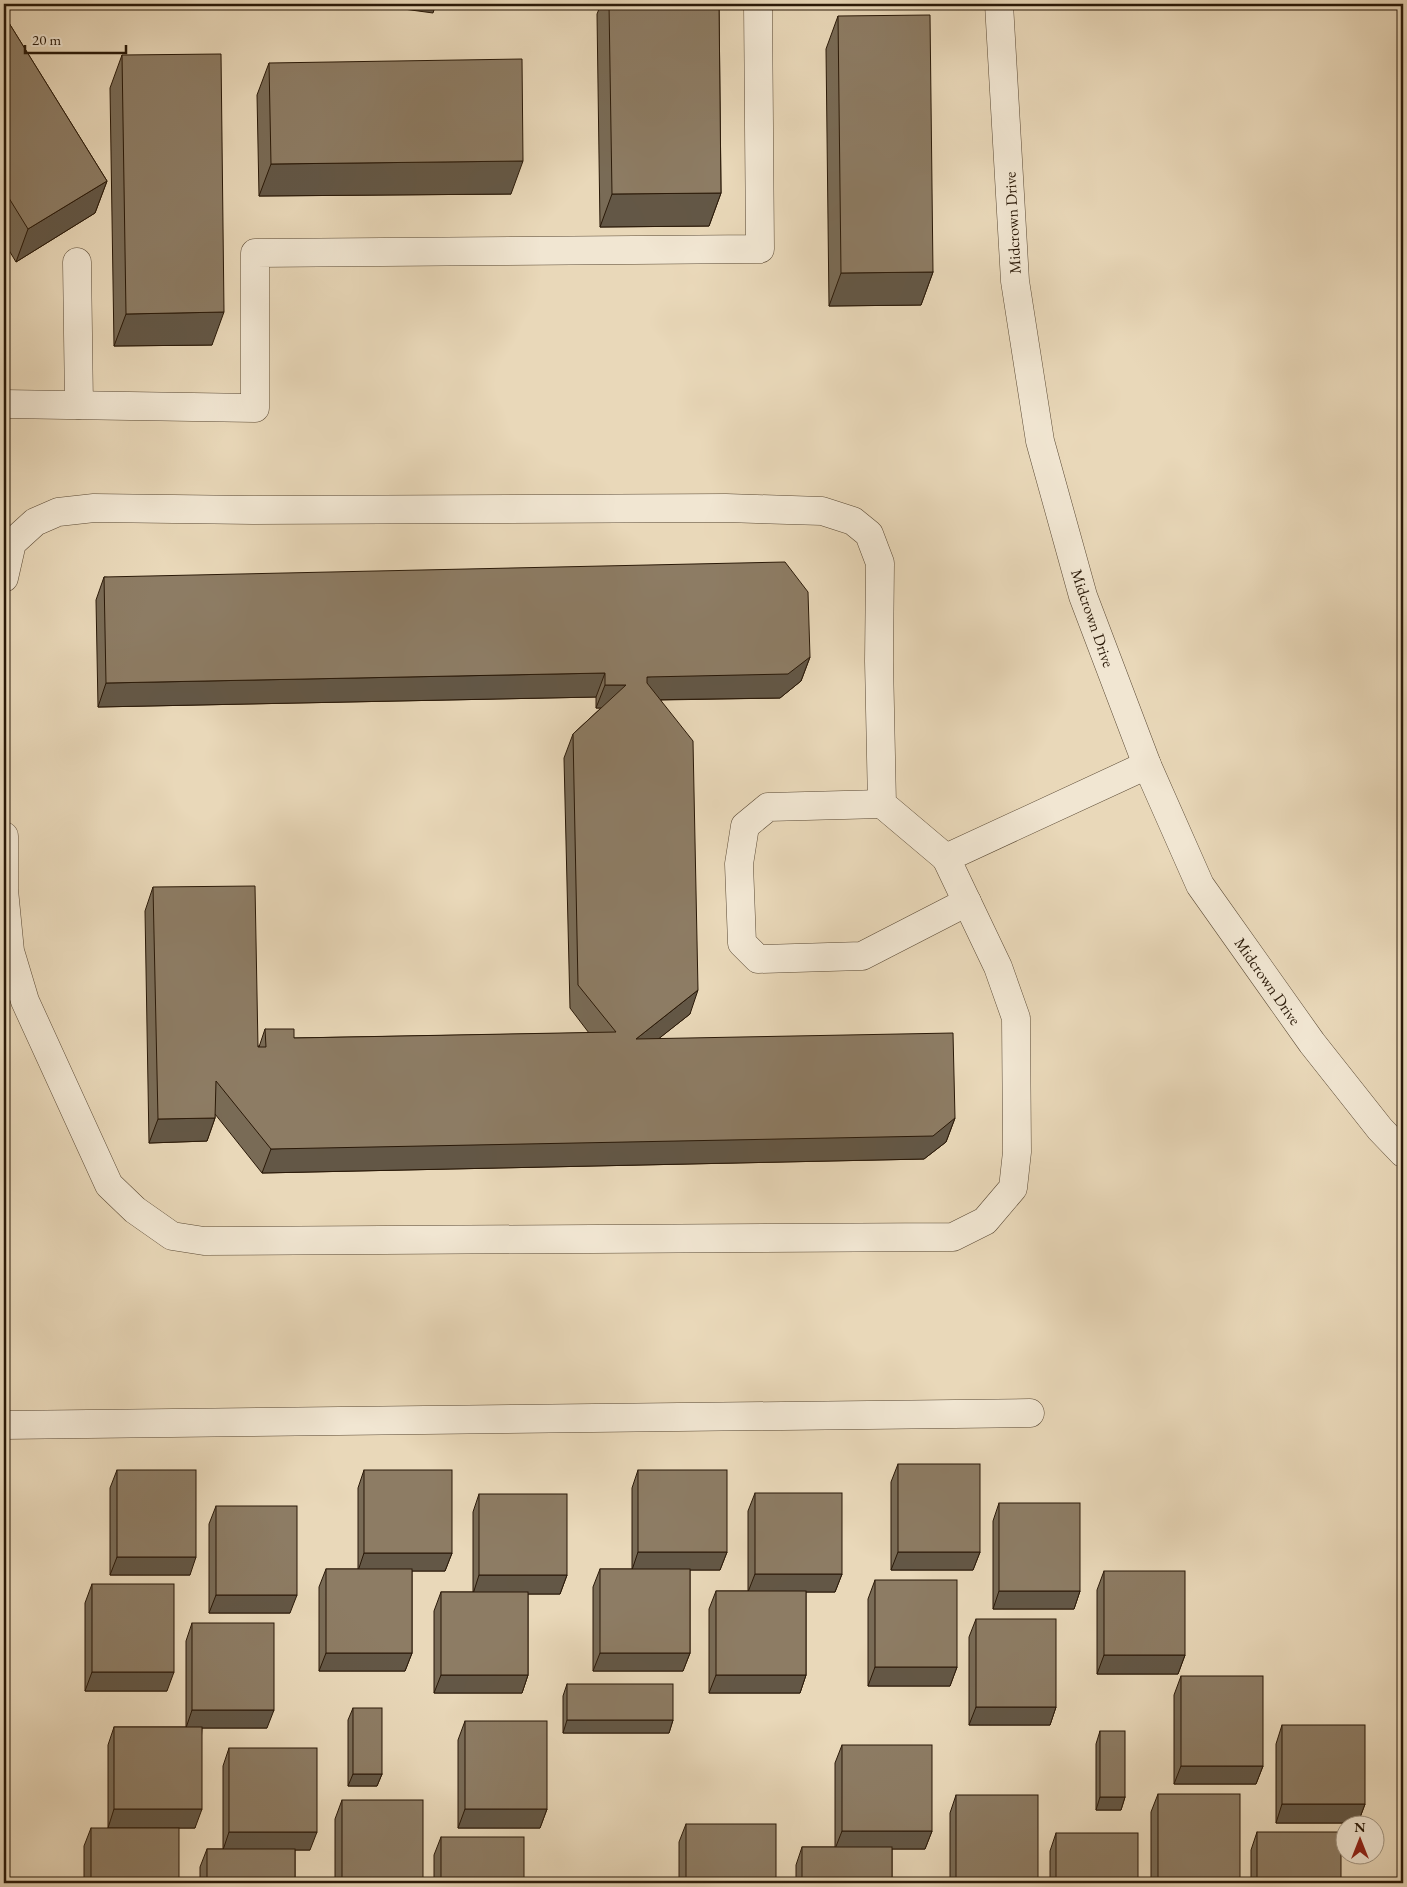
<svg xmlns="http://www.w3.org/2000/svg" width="1407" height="1887" font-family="'EB Garamond',serif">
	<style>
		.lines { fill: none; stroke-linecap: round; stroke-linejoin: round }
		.minor-casing { stroke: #5a4934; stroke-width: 29 }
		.minor { stroke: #f1e6d2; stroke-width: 28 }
		.wall { fill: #796b56; stroke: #2a1908 }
		.shaded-wall { fill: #635746; stroke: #2a1908 }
		.building { fill: #8d7c64; stroke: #2a1908 }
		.labels { text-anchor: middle; stroke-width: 4; stroke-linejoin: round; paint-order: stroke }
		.street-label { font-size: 16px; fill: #2a1908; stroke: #f1e6d2 }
	</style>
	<rect width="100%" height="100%" fill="#e9d8b9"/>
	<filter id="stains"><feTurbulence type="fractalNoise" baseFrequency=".004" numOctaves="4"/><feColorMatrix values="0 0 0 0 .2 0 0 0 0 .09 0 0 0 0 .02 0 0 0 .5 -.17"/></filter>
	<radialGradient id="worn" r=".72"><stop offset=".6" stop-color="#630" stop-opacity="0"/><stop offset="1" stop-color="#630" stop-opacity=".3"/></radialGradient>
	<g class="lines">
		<g class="minor-casing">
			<g id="minor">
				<path d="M 999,4 L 1015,281 L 1040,441 L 1083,596 L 1147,765 L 1200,885 L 1312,1043 L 1380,1129 L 1403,1153"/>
				<path d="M 77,262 L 79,405"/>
				<path d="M 4,404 L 255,408 L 255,253 L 760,249 L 758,4"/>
				<path d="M 4,578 L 12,543 L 35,522 L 58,512 L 94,508 L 253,510 L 726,508 L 822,511 L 853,521 L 869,534 L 880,563 L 879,661 L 882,804 L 946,858"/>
				<path d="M 882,804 L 768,807 L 745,826 L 739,864 L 742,943 L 758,959 L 862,956 L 967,902"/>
				<path d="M 4,836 L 4,890 L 10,951 L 25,1001 L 109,1185 L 135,1210 L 172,1236 L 204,1241 L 953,1237 L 985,1221 L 1013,1188 L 1017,1152 L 1016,1018 L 998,967 L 946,858 L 1147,765"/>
				<path d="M 4,1425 L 1030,1413"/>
			</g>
		</g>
		<use href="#minor" class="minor"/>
	</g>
	<g class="wall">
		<path d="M 601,4 L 719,4 L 721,193 L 709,226 L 600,227 L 597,14 Z"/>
		<path d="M 4,15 L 107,181 L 95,213 L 16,262 L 4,242 Z"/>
		<path d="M 838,16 L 933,272 L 921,305 L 829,306 L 826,49 Z"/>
		<path d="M 122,55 L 212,345 L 114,346 L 110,88 Z"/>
		<path d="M 269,63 L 511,194 L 259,196 L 257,95 Z"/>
		<path d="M 104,577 L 810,657 L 801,681 L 780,698 L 661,700 L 690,1014 L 658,1039 L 955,1118 L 946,1142 L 924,1159 L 262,1173 L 215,1114 L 215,1118 L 207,1141 L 149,1143 L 145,911 L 153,887 L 259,1047 L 265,1029 L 294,1038 L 589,1033 L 570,1008 L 564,758 L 573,734 L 601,708 L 596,708 L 596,697 L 98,707 L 96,600 Z"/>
		<path d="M 898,1464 L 980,1552 L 973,1570 L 891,1570 L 891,1482 Z"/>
		<path d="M 117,1470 L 190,1575 L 110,1575 L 110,1488 Z"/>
		<path d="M 364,1470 L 452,1553 L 445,1571 L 412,1571 L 412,1653 L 405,1671 L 319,1671 L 319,1587 L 326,1569 L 358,1569 L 358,1488 Z"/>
		<path d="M 638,1470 L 727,1552 L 720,1570 L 690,1570 L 690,1653 L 683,1671 L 593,1671 L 593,1587 L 600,1569 L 632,1569 L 632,1488 Z"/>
		<path d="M 755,1493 L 842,1574 L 835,1592 L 806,1592 L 806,1675 L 800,1693 L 709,1693 L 709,1609 L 716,1591 L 748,1591 L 748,1511 Z"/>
		<path d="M 479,1494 L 567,1575 L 560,1594 L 528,1594 L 528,1675 L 522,1693 L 434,1693 L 434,1611 L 441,1592 L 473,1592 L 473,1512 Z"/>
		<path d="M 999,1503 L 1080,1591 L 1074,1609 L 993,1609 L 993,1521 Z"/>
		<path d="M 216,1506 L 290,1613 L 209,1613 L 209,1524 Z"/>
		<path d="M 1104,1571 L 1185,1655 L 1178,1674 L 1097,1674 L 1097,1590 Z"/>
		<path d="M 875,1580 L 957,1667 L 950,1686 L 868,1686 L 868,1599 Z"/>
		<path d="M 92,1584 L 167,1691 L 85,1691 L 85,1603 Z"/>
		<path d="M 976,1619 L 1056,1707 L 1050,1725 L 969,1725 L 969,1637 Z"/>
		<path d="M 192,1623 L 267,1728 L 202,1728 L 195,1828 L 108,1828 L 108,1745 L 114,1727 L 186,1727 L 186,1641 Z"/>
		<path d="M 1181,1676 L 1263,1766 L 1256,1784 L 1174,1784 L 1174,1695 Z"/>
		<path d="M 567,1684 L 673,1720 L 669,1733 L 563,1733 L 563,1696 Z"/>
		<path d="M 353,1708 L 382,1774 L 377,1786 L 348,1786 L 348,1720 Z"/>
		<path d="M 465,1721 L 547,1809 L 540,1828 L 458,1828 L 458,1740 Z"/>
		<path d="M 1282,1725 L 1365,1804 L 1358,1823 L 1276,1823 L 1276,1744 Z"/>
		<path d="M 1100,1731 L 1125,1797 L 1121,1810 L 1096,1810 L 1096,1744 Z"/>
		<path d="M 842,1745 L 932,1831 L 925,1849 L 892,1849 L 892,1883 L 796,1883 L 796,1865 L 802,1847 L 835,1847 L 835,1763 Z"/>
		<path d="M 229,1748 L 310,1850 L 295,1850 L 295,1883 L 200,1883 L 200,1867 L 207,1849 L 223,1849 L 223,1766 Z"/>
		<path d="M 1158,1794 L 1240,1883 L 1151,1883 L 1151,1812 Z"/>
		<path d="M 956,1795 L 1038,1883 L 950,1883 L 950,1813 Z"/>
		<path d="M 342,1800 L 423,1883 L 335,1883 L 335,1819 Z"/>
		<path d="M 686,1824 L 776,1883 L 679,1883 L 679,1842 Z"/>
		<path d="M 91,1828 L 179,1883 L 84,1883 L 84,1846 Z"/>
		<path d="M 1257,1832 L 1341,1883 L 1251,1883 L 1251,1850 Z"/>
		<path d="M 1056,1833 L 1138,1883 L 1050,1883 L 1050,1851 Z"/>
		<path d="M 441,1837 L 524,1883 L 434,1883 L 434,1855 Z"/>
	</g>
	<g class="shaded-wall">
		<path d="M 367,4 L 436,4 L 433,13 Z"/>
		<path d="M 523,161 L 511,194 L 259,196 L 271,164 Z"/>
		<path d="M 107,181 L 95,213 L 16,262 L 28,229 Z"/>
		<path d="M 721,193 L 709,226 L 600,227 L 612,194 Z"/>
		<path d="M 933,272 L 921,305 L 829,306 L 841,273 Z"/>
		<path d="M 224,312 L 212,345 L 114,346 L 126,314 Z"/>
		<path d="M 810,657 L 801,681 L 780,698 L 638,700 L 647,677 Z"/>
		<path d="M 605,673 L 596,697 L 98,707 L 106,683 Z"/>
		<path d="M 605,685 L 626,685 L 618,708 L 596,708 Z"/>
		<path d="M 698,990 L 690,1014 L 628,1063 L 636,1039 Z"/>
		<path d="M 215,1118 L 207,1141 L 149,1143 L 158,1119 Z"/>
		<path d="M 955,1118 L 946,1142 L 924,1159 L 262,1173 L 271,1149 Z"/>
		<path d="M 638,1552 L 727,1552 L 720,1570 L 632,1570 Z"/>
		<path d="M 898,1552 L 980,1552 L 973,1570 L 891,1570 Z"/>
		<path d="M 364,1553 L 452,1553 L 445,1571 L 358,1571 Z"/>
		<path d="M 117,1557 L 196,1557 L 190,1575 L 110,1575 Z"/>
		<path d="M 755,1574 L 842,1574 L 835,1592 L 748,1592 Z"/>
		<path d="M 479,1575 L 567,1575 L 560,1594 L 473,1594 Z"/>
		<path d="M 999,1591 L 1080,1591 L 1074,1609 L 993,1609 Z"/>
		<path d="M 216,1595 L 297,1595 L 290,1613 L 209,1613 Z"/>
		<path d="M 326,1653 L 412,1653 L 405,1671 L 319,1671 Z"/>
		<path d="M 600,1653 L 690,1653 L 683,1671 L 593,1671 Z"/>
		<path d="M 1104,1655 L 1185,1655 L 1178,1674 L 1097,1674 Z"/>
		<path d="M 875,1667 L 957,1667 L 950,1686 L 868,1686 Z"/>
		<path d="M 92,1672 L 174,1672 L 167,1691 L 85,1691 Z"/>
		<path d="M 441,1675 L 528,1675 L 522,1693 L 434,1693 Z"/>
		<path d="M 716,1675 L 806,1675 L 800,1693 L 709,1693 Z"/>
		<path d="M 976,1707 L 1056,1707 L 1050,1725 L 969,1725 Z"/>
		<path d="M 192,1710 L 274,1710 L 267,1728 L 186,1728 Z"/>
		<path d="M 567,1720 L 673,1720 L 669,1733 L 563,1733 Z"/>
		<path d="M 1181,1766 L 1263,1766 L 1256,1784 L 1174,1784 Z"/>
		<path d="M 353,1774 L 382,1774 L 377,1786 L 348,1786 Z"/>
		<path d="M 1100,1797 L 1125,1797 L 1121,1810 L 1096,1810 Z"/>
		<path d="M 1282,1804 L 1365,1804 L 1358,1823 L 1276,1823 Z"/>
		<path d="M 114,1809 L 202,1809 L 195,1828 L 108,1828 Z"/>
		<path d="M 465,1809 L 547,1809 L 540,1828 L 458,1828 Z"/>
		<path d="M 842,1831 L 932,1831 L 925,1849 L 835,1849 Z"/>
		<path d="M 229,1832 L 317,1832 L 310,1850 L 223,1850 Z"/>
		<rect x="1158" y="1882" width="82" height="1"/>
	</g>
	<g class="building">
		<path d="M 609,4 L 719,4 L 721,193 L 612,194 Z"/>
		<path d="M 4,15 L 107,181 L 28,229 L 4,190 Z"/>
		<path d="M 930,15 L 933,272 L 841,273 L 838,16 Z"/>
		<path d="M 221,54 L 224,312 L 126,314 L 122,55 Z"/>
		<path d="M 522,59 L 523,161 L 271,164 L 269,63 Z"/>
		<path d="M 785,562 L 808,592 L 810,657 L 788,674 L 647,677 L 647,683 L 693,741 L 698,990 L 636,1039 L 953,1033 L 955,1118 L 933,1136 L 271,1149 L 216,1081 L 215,1118 L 158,1119 L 153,887 L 255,886 L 258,1047 L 266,1047 L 265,1029 L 294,1029 L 294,1038 L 616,1032 L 578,985 L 573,734 L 626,685 L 605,685 L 605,673 L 106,683 L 104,577 Z"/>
		<rect x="898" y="1464" width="82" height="88"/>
		<rect x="117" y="1470" width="79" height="87"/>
		<rect x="364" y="1470" width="88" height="83"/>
		<rect x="638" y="1470" width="89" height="82"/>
		<rect x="755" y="1493" width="87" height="81"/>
		<rect x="479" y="1494" width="88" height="81"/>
		<rect x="999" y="1503" width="81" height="88"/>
		<rect x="216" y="1506" width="81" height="89"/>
		<rect x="326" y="1569" width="86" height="84"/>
		<rect x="600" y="1569" width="90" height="84"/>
		<rect x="1104" y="1571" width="81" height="84"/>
		<rect x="875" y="1580" width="82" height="87"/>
		<rect x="92" y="1584" width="82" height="88"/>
		<rect x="716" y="1591" width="90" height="84"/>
		<rect x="441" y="1592" width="87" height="83"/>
		<rect x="976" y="1619" width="80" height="88"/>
		<rect x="192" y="1623" width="82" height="87"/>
		<rect x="1181" y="1676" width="82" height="90"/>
		<rect x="567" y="1684" width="106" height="36"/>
		<rect x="353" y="1708" width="29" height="66"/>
		<rect x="465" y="1721" width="82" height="88"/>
		<rect x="1282" y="1725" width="83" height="79"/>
		<rect x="114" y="1727" width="88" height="82"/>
		<rect x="1100" y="1731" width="25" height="66"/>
		<rect x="842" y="1745" width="90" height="86"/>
		<rect x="229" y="1748" width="88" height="84"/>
		<rect x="1158" y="1794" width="82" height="88"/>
		<rect x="956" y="1795" width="82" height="88"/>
		<rect x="342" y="1800" width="81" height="83"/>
		<rect x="686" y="1824" width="90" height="59"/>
		<rect x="91" y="1828" width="88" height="55"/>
		<rect x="1257" y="1832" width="84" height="51"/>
		<rect x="1056" y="1833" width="82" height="50"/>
		<rect x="441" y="1837" width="83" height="46"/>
		<rect x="802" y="1847" width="90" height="36"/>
		<rect x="207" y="1849" width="88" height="34"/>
	</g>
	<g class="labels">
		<g class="street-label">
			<text transform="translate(1012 223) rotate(-93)" y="6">Midcrown Drive</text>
			<text transform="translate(1093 618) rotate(71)" y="6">Midcrown Drive</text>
			<text transform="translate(1268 981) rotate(55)" y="6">Midcrown Drive</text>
		</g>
	</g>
	<rect width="1407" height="1887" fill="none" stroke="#e9d8b9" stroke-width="20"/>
	<rect x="5" y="5" width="1397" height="1877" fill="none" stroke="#2a1908" stroke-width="2.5"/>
	<rect x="10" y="10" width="1387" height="1867" fill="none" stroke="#2a1908"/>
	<g transform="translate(1360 1840)"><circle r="24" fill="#f1e6d2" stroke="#a19481"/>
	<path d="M0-4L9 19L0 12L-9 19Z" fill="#8f2418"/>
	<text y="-8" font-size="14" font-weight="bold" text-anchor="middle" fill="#2a1908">N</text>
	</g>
	<path d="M25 45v8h101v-8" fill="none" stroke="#2a1908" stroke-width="2.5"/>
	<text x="32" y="45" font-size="15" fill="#2a1908" stroke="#f1e6d2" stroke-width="4" paint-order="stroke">20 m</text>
	<rect width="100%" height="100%" filter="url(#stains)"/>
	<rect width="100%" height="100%" fill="url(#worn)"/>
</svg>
